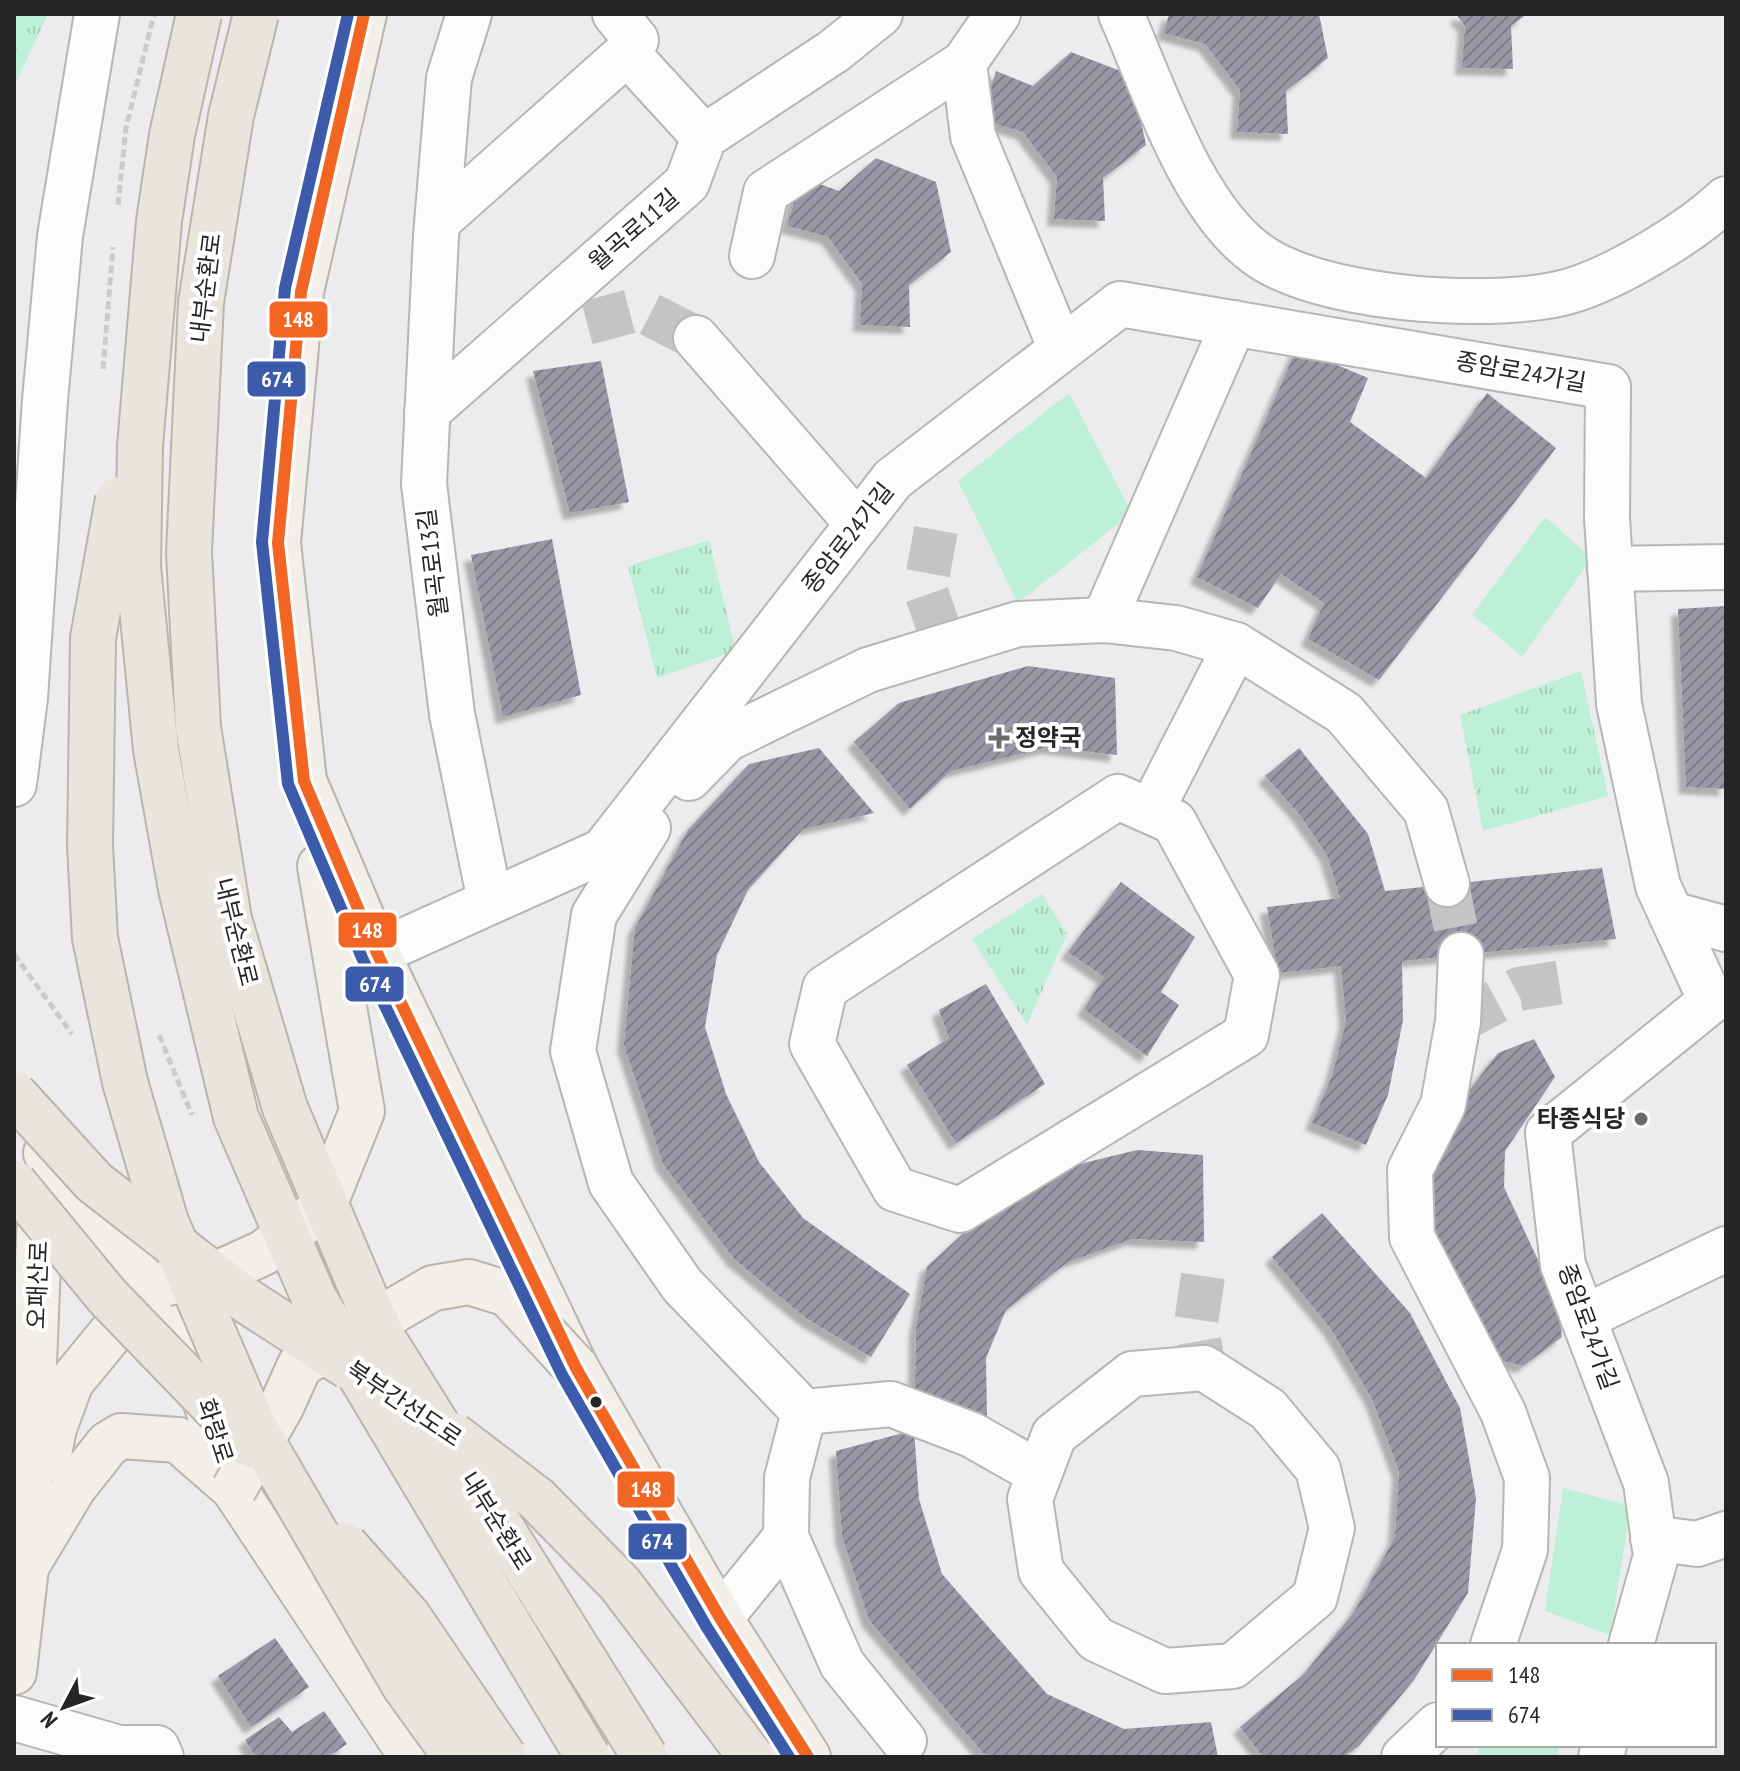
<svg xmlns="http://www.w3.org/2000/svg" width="1740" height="1771" font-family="'PT Sans Narrow','Noto Sans KR',sans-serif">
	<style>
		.grass { fill: #bef0d9 }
		.park { fill: url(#park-tufts) }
		.building { fill: url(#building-hatch); filter: url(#shadow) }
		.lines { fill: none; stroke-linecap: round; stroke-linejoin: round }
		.minor-tunnel { stroke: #c4c4c6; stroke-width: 44; stroke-dasharray: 44 22; stroke-linecap: butt }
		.minor-casing { stroke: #b6b6b7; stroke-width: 48 }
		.major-casing { stroke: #bab4ad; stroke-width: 48 }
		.path { stroke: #cbcbcc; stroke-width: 5; stroke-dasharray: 8 4; stroke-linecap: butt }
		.minor { stroke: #fcfcfc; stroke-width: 44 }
		.major { stroke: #f2eeea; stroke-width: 44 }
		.major-bridge-casing { stroke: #bab4ad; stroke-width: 48; stroke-linecap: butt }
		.highway-bridge-casing { stroke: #bab4ad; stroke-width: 48; stroke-linecap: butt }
		.major-bridge { stroke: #f2eeea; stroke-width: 44 }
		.highway-bridge { stroke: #eae4de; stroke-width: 44 }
		.bus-1-casing { stroke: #fff; stroke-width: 18 }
		.bus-2-casing { stroke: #fff; stroke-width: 18 }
		.bus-1 { stroke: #f26522; stroke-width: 12 }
		.bus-2 { stroke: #3d5bab; stroke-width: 12 }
		.poi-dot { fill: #6b6b6d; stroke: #fff; stroke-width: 3 }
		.bus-dot { fill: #262627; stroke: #fff; stroke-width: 3 }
		.labels { text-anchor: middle; stroke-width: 8; stroke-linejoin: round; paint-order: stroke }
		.street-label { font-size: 24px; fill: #262627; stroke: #fff }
		.poi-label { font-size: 24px; font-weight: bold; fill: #262627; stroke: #fff; text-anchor: start }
		.line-badge { stroke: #fff; stroke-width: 3 }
		.badge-label { font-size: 22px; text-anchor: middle; font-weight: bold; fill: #fff }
	</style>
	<defs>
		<pattern id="park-tufts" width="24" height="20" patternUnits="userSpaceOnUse" patternTransform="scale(2)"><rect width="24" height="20" fill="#bef0d9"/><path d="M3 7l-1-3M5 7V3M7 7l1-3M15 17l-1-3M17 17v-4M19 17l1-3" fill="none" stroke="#a3ceba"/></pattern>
		<pattern id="building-hatch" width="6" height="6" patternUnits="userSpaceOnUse" patternTransform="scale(2)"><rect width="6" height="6" fill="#9c97a6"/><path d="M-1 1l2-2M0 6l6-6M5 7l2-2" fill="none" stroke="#7f7b87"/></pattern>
		<filter id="shadow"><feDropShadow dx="-7" dy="7" stdDeviation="2" flood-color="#0004"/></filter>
	</defs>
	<rect width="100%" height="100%" fill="#ececee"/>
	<g class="grass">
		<path d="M 1069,393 L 1132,513 L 1018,603 L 958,481 Z"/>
		<path d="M 1545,517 L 1592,558 L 1522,657 L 1472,614 Z"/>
		<path d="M 1563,1488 L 1631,1506 L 1610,1635 L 1545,1611 Z"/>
		<path d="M 1480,1745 L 1560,1745 L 1556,1757 L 1475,1757 Z"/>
	</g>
	<g class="park">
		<path d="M 14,14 L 48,14 L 14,87 Z"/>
		<path d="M 709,540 L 736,651 L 657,678 L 628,566 Z"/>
		<path d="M 1581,671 L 1608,796 L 1483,831 L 1460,715 Z"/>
		<path d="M 1042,894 L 1067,934 L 1027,1025 L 972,939 Z"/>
	</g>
	<g class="building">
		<path d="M 1169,14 L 1319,14 L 1328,58 L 1286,91 L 1288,134 L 1237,132 L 1240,90 L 1205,44 L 1164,33 Z"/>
		<path d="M 1456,14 L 1527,14 L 1511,26 L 1513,69 L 1462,68 L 1465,26 Z"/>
		<path d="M 1071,52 L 1131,75 L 1146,145 L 1103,178 L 1105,221 L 1054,219 L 1057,177 L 1023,132 L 981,120 L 996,71 L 1033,86 Z"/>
		<path d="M 876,158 L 936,182 L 951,252 L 909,285 L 910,327 L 860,325 L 862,284 L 828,237 L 787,226 L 801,177 L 839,191 Z"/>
		<path d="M 1297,348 L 1368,378 L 1350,422 L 1426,478 L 1487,393 L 1556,448 L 1379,680 L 1308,639 L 1324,603 L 1281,574 L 1258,608 L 1197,577 Z"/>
		<path d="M 601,361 L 629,502 L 570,513 L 533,371 Z"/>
		<path d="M 552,539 L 581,695 L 503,717 L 471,555 Z"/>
		<path d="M 1726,606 L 1726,789 L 1686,787 L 1678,609 Z"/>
		<path d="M 1028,666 L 1115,678 L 1117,755 L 1048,747 L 951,771 L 910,809 L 854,742 L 899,703 Z"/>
		<path d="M 819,748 L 874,813 L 803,829 L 748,890 L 717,955 L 705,1027 L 726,1094 L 759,1162 L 803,1218 L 910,1294 L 871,1357 L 807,1319 L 734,1259 L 663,1164 L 624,1045 L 635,928 L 688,830 L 749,764 Z"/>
		<path d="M 1299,748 L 1368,834 L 1385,891 L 1602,868 L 1616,939 L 1402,961 L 1403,1020 L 1388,1095 L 1366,1145 L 1312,1123 L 1332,1076 L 1346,1021 L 1341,966 L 1278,973 L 1267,907 L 1340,898 L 1327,855 L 1299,814 L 1265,776 Z"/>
		<path d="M 1121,882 L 1195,937 L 1161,992 L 1179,1005 L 1147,1056 L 1084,1009 L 1104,977 L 1068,952 Z"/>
		<path d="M 986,984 L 1045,1084 L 956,1143 L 907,1065 L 949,1038 L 939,1010 Z"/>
		<path d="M 1534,1039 L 1555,1077 L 1505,1151 L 1504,1187 L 1558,1303 L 1562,1337 L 1523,1366 L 1496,1359 L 1423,1217 L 1425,1175 L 1462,1100 L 1498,1053 Z"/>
		<path d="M 1137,1150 L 1203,1155 L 1204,1242 L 1132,1239 L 1068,1262 L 1006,1310 L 986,1358 L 987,1420 L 915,1393 L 916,1329 L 927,1267 L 983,1215 L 1059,1169 Z"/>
		<path d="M 1322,1213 L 1410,1313 L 1460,1408 L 1476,1498 L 1468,1593 L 1414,1680 L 1359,1746 L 1343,1757 L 1263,1757 L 1240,1727 L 1304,1674 L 1354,1612 L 1395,1537 L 1399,1471 L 1372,1399 L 1331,1329 L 1272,1257 Z"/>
		<path d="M 914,1430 L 919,1499 L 942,1574 L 1047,1694 L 1124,1729 L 1211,1722 L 1218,1757 L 991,1757 L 983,1753 L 869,1620 L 842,1536 L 836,1451 Z"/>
		<path d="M 275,1638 L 309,1687 L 251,1727 L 218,1676 Z"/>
		<path d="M 324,1711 L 347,1744 L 328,1757 L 256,1757 L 245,1740 L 279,1717 L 292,1732 Z"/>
	</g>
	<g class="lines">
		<g class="minor-tunnel">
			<path d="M 587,323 L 639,309 L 696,338"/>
			<path d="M 936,530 L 925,589 L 945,646"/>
			<path d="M 1447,884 L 1461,955"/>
			<path d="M 1458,1022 L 1519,989 L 1575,980"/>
			<path d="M 1203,1276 L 1196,1323 L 1204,1368"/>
		</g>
		<g class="minor-casing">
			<g id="minor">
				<path d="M 469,14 L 449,78 L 436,236 L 424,484 L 452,714 L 490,901"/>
				<path d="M 998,14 L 964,63 L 973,136 L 1061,349"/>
				<path d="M 1121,14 C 1154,88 1191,206 1257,254 C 1319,300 1484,310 1558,294 C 1607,284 1690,233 1726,199"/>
				<path d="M 627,53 L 704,137"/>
				<path d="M 438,221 L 627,53 L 636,40 L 615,14"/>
				<path d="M 752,256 L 766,192 L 964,63"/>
				<path d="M 696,338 L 858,524"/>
				<path d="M 427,412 L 687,183 L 704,137 L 834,51 L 880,14"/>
				<path d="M 1610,569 L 1726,567"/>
				<path d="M 1104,620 L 1234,323"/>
				<path d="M 689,778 L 727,739 L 868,670 L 1018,624 L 1104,620 L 1176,628 L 1236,645 L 1344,713 L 1426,810 L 1447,884"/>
				<path d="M 14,784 L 25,698 L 45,400 L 60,236 L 97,14"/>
				<path d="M 1118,797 L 1174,822 L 1257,975 L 1246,1035 L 960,1210 L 895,1189 L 812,1044 L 825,988 Z"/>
				<path d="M 1151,811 L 1236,645"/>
				<path d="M 648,828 L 594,915 L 573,1051 L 611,1183 L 682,1285 L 804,1412 L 891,1404 L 972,1435 L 1039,1473"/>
				<path d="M 1671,914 L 1726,929"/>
				<path d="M 377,953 L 603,851 L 893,479 L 1120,304 L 1608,387 L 1607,518 L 1619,704 L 1658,886 L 1711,1001 L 1548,1133 L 1563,1265 L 1646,1483 L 1656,1556 L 1631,1645"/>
				<path d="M 1461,955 L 1458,1022 L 1443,1105 L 1410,1170 L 1412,1237 L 1503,1412 L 1527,1478 L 1525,1550 L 1493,1645"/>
				<path d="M 1583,1318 L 1726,1249"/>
				<path d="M 1204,1368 L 1268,1409 L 1318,1469 L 1332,1528 L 1315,1597 L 1233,1666 L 1165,1671 L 1096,1639 L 1041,1571 L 1030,1499 L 1054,1435 L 1132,1374 Z"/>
				<path d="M 804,1412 L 787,1478 L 786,1537 L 842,1664 L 904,1741"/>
				<path d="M 1653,1538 L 1697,1544 L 1726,1534"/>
				<path d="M 720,1618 L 786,1537"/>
				<path d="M 14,1718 L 119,1748 L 157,1748 L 161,1757"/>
				<path d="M 1404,1757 L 1438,1725"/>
				<path d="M 1601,1757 L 1604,1745"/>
			</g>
		</g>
		<g class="major-casing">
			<g id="major">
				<path d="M 364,14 L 301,292 L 278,543 L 304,781 L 377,953 L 576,1368 L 720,1618 L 808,1757"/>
				<path d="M 320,866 L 350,1042"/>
				<path d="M 46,1153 L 183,1332 L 234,1489 L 412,1757"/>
				<path d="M 48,1459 L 54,1428 L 71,1382 L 148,1288"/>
				<path d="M 29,1562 L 74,1487 L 108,1444 L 121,1436 L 178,1440 L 233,1488"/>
				<path d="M 14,1672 L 26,1567 L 41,1187"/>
			</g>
		</g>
		<g class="path">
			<path d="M 118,205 L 126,128 L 154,14"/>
			<path d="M 103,369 L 113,247"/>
			<path d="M 14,954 L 72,1034"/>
			<path d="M 159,1035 L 192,1115"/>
		</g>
		<use href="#minor" class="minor"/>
		<use href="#major" class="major"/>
		<g class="major-bridge-casing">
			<g id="major-bridge">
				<path d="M 167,1283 L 212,1276 L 263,1253 L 323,1208 L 362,1111 L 350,1042"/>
				<path d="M 234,1489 L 281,1407 L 300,1365 L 433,1288 L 469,1282 L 508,1294 L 576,1368"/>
			</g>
		</g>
		<g class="highway-bridge-casing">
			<g id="highway-bridge">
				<path d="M 199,14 L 172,135 L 159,221 L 140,446 L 138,567 L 156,750 L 181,889 L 236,1117 L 314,1298 L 588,1757"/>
				<path d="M 256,14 L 231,116 L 201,302 L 189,552 L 198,727 L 229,919 L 285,1108 L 382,1337 L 645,1757"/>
				<path d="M 118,499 L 93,638 L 90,846 L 95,938 L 125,1082 L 166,1222 L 254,1427 L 404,1685 L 456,1757"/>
				<path d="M 14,1094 L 94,1182 L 247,1301 L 349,1367"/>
				<path d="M 14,1183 L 107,1296 L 251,1445"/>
				<path d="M 453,1435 L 537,1499 L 620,1584 L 751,1757"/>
				<path d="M 345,1545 L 408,1616 L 504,1757"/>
			</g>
		</g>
		<use href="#major-bridge" class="major-bridge"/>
		<use href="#highway-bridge" class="highway-bridge"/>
		<g class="bus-1-casing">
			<path id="bus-1" d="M 364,14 L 301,292 L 278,543 L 304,781 L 377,953 L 576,1368 L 720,1618 L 808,1757"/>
		</g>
		<g class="bus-2-casing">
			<path id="bus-2" d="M 348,14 L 285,288 L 262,542 L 288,784 L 363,960 L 562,1375 L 706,1626 L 789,1757"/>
		</g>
		<use href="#bus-1" class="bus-1"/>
		<use href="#bus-2" class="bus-2"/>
	</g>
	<g class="poi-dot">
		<path d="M995 726h8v8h8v8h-8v8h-8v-8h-8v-8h8z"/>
		<circle cx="1641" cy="1119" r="8"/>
	</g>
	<circle class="bus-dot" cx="596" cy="1402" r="7"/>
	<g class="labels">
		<g class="street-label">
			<text transform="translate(634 230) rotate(-41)" y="8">월곡로11길</text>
			<text transform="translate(206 288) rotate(-83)" y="8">내부순환로</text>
			<text transform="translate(1521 372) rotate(10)" y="8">종암로24가길</text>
			<text transform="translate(848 538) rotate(-52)" y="8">종암로24가길</text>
			<text transform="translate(433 563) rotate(-97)" y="8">월곡로13길</text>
			<text transform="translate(236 932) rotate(76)" y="8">내부순환로</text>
			<text transform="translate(38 1285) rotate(-88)" y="8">오패산로</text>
			<text transform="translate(1588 1327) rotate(70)" y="8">종암로24가길</text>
			<text transform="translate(404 1404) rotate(34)" y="8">북부간선도로</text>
			<text transform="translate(215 1431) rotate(72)" y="8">화랑로</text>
			<text transform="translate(496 1521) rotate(58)" y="8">내부순환로</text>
		</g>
		<g class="poi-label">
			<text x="1015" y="746">정약국</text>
			<text x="1625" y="1127" text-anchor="end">타종식당</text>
		</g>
	</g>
	<g class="line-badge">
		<rect x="268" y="300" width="61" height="39" rx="8" fill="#f26522"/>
		<rect x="246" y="360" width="61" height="38" rx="8" fill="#3d5bab"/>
		<rect x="337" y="911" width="61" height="38" rx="8" fill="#f26522"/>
		<rect x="344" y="965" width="61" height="38" rx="8" fill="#3d5bab"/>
		<rect x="616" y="1470" width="60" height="39" rx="8" fill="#f26522"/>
		<rect x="627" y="1522" width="61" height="39" rx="8" fill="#3d5bab"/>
	</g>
	<g class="badge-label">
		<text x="298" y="327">148</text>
		<text x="277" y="387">674</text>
		<text x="367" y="938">148</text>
		<text x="375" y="992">674</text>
		<text x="646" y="1497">148</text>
		<text x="657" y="1549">674</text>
	</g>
	<rect width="1740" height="1771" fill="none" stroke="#262627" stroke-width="32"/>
	<rect x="1436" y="1643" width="280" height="104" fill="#ffffff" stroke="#a8a8a9" stroke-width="2"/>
	<rect x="1452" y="1669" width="40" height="12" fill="#f26522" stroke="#a8a8a9" stroke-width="2"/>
	<text x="1508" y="1683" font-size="24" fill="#262627">148</text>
	<rect x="1452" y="1709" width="40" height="12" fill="#3d5bab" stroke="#a8a8a9" stroke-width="2"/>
	<text x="1508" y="1723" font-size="24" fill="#262627">674</text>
	<g transform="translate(64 1707) rotate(229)" stroke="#ffffff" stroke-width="6" paint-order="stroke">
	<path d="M0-6L14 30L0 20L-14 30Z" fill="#262627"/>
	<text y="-12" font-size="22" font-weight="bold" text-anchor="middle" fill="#262627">N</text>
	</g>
</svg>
